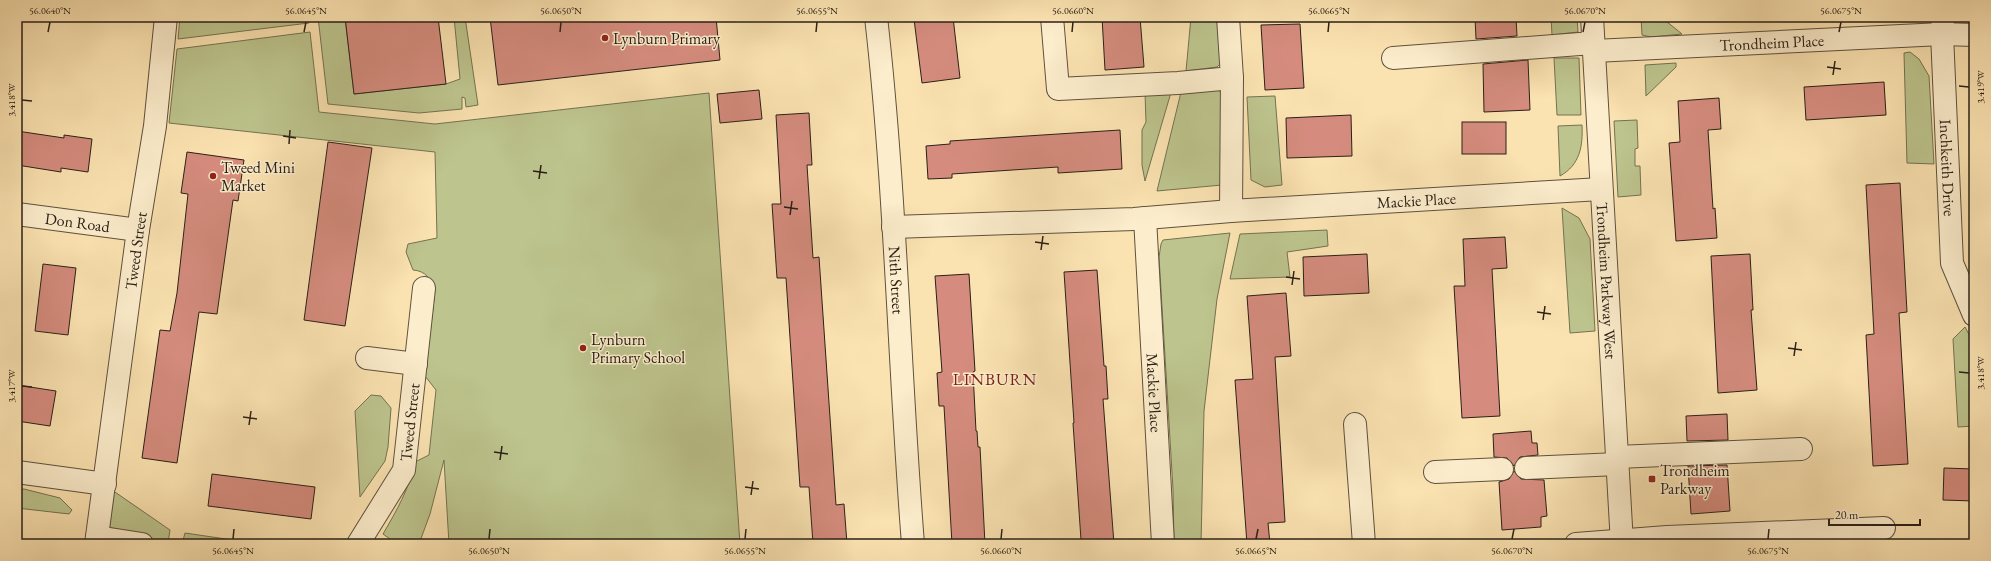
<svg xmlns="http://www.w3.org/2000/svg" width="1991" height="561" font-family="'EB Garamond',serif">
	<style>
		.green { fill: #bdc48d; stroke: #747252 }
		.building { fill: #d58c7e; stroke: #2a2018 }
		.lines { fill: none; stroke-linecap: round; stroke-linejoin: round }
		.minor-casing { stroke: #5e513e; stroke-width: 24 }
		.minor { stroke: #fcedcc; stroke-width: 22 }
		.ticks { fill: none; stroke: #2a2018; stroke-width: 1.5 }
		.poi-dot { fill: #8f2418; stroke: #fcedcc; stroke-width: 1.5 }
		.labels { text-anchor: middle; stroke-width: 3; stroke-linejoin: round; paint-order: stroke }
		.poi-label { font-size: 16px; fill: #2a2018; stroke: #fcedcc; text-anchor: start }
		.street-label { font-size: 16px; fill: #2a2018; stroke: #fcedcc }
		.neighbourhood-label { font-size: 17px; letter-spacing: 1px; fill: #7a1f14; stroke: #fcedcc }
		.neatline { fill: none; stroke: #2a2018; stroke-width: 1.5 }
		.ticks-label { font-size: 10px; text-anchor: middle; fill: #2a2018 }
	</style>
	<rect width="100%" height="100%" fill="#fbe3b1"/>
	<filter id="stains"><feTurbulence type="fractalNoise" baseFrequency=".005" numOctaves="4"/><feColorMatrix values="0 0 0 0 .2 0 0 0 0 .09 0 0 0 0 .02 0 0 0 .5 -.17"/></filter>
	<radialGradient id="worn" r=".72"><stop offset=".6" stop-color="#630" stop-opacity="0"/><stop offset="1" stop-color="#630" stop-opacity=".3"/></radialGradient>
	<g class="green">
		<path d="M 180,17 L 308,17 L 309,23 L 178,39 Z"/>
		<path d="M 318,17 L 345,17 L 354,94 L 446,84 L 460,79 L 454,17 L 465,17 L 478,105 L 466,107 L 465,98 L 462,97 L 462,109 L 419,113 L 328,104 Z"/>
		<path d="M 1191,17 L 1219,17 L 1222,62 L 1217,67 L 1186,71 Z"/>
		<path d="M 1551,17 L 1577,17 L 1578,32 L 1552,35 Z"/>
		<path d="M 1641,17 L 1661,17 L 1682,34 L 1651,37 L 1642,35 Z"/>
		<path d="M 310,32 L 319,112 L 435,124 L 709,93 L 740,544 L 449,544 L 444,460 L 430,514 L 419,544 L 397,544 L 383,534 C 397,510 409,489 415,462 L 429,455 L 436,390 L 425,376 L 435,291 C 431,279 426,271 413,270 L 406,252 L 408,244 L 437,238 L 435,152 L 169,123 L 177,49 Z"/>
		<path d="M 1910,52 L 1919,59 L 1929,76 L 1934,164 L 1907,163 L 1904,53 Z"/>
		<path d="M 1554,58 L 1579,58 L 1581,115 L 1557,115 Z"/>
		<path d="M 1676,63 L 1676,67 L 1646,96 L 1645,65 Z"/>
		<path d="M 1182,88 L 1219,90 L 1223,97 L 1222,185 L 1157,191 Z"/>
		<path d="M 1172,89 L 1145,181 L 1142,165 L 1142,130 L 1146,122 L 1145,93 Z"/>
		<path d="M 1275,96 L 1282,185 L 1265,187 L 1251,180 L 1247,97 Z"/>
		<path d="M 1637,120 L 1638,148 L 1635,149 L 1635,166 L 1640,166 L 1641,195 L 1618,197 L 1614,121 Z"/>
		<path d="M 1582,125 C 1583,146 1580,165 1560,176 L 1558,126 Z"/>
		<path d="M 1562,208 L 1579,218 L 1590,239 L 1595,331 L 1570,333 Z"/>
		<path d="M 1327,230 L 1328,246 L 1287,252 L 1290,277 L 1230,279 L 1240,234 Z"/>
		<path d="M 1230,233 L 1217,299 L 1204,411 L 1201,544 L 1174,544 L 1173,489 L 1159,257 L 1161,244 L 1163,240 Z"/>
		<path d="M 1965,327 L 1974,344 L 1974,426 L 1958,427 L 1953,339 Z"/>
		<path d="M 371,395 L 381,396 L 391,408 L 388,447 L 385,461 L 360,497 L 355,411 Z"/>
		<path d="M 24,489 L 60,498 L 72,510 L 69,514 L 17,508 L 17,490 Z"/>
		<path d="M 112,490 L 170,530 L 168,543 L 135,541 L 107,530 Z"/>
		<path d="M 185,533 L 260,544 L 182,544 Z"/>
	</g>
	<g class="building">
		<path d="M 345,17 L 438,17 L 446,84 L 354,94 Z"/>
		<path d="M 490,17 L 716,17 L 720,60 L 498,85 Z"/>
		<path d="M 931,17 L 953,17 L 960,78 L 922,83 L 914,19 Z"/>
		<path d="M 1102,17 L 1140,17 L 1144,67 L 1105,70 Z"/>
		<path d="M 1475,17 L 1516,17 L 1517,36 L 1476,39 Z"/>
		<path d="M 1300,24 L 1304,88 L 1265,90 L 1261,25 Z"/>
		<path d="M 1528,60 L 1530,110 L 1484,112 L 1483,64 Z"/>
		<path d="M 1884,82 L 1886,115 L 1806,120 L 1804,87 Z"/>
		<path d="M 759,90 L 762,119 L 720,123 L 717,94 Z"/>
		<path d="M 1719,98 L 1721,129 L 1708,130 L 1713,209 L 1715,208 L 1717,238 L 1676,241 L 1669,143 L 1680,142 L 1678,101 Z"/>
		<path d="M 809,113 L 812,165 L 807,165 L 813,258 L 819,257 L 836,505 L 844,504 L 847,544 L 813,544 L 809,487 L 800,487 L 786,278 L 777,278 L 772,204 L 781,204 L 776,115 Z"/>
		<path d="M 1351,115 L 1352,156 L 1287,158 L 1286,118 Z"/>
		<rect x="1462" y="122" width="44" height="32"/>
		<path d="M 1120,130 L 1122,169 L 1058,173 L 1058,167 L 952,174 L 952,178 L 928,179 L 926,146 L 950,144 L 950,141 Z"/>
		<path d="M 17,131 L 64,138 L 64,135 L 92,139 L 88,172 L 61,168 L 61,172 L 17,165 Z"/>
		<path d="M 328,142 L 372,148 L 345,326 L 304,320 Z"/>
		<path d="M 187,152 L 244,160 L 238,201 L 233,200 L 217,314 L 199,312 L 177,463 L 142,458 L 160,330 L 170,331 L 177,293 L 188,194 L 181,193 Z"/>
		<path d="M 1900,183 L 1907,312 L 1899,313 L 1908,464 L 1873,466 L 1866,335 L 1874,334 L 1866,185 Z"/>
		<path d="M 1505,237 L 1507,268 L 1492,269 L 1500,416 L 1462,418 L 1454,286 L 1465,286 L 1463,239 Z"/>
		<path d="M 1367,254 L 1369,293 L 1304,296 L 1303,257 Z"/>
		<path d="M 1750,254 L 1753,310 L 1751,310 L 1757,390 L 1718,393 L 1711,256 Z"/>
		<path d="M 43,264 L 76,268 L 68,335 L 35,331 Z"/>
		<path d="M 1097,270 L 1104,366 L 1106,366 L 1108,399 L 1103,399 L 1114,544 L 1084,544 L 1083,539 L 1081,540 L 1073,423 L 1074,423 L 1064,272 Z"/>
		<path d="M 969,274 L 975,371 L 973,372 L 976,431 L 977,431 L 978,447 L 980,447 L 985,544 L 952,544 L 944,406 L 939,406 L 937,373 L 942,372 L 935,276 Z"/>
		<path d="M 1286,293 L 1291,356 L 1275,357 L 1285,522 L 1268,523 L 1270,544 L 1247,544 L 1235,380 L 1253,379 L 1247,296 Z"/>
		<path d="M 17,385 L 56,391 L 50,426 L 17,421 Z"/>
		<path d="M 1727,414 L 1728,440 L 1687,441 L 1686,416 Z"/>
		<path d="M 1531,431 L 1532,443 L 1537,443 L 1538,455 L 1520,457 L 1514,466 L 1507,458 L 1494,457 L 1493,434 Z"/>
		<path d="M 1727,465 L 1730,511 L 1691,514 L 1688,466 Z"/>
		<path d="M 1944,468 L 1974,469 L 1974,501 L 1943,500 Z"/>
		<path d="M 1514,471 L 1521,479 L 1544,480 L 1547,516 L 1541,517 L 1541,527 L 1502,530 L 1499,482 L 1509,479 Z"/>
		<path d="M 212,474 L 315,487 L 311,519 L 208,506 Z"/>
	</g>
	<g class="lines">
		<g class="minor-casing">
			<g id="minor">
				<path id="s1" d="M 876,17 C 896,192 899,369 913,544"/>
				<path d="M 1052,17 L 1058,89 L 1178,83 L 1232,78"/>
				<path d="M 1228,17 L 1232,78 L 1231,211"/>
				<path id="s2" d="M 1592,17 L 1622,544"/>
				<path id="s3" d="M 1943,17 L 1942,34 L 1952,263 L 1974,315"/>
				<path id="s4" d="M 1594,51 L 1942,34 L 1974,35"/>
				<path d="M 1393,58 L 1593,43"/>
				<path id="s5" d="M 17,214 L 138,230"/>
				<path id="s6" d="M 1145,218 L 1163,544"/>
				<path id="s7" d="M 893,227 L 1134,219 L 1231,211 L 1601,189"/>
				<path d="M 367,358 L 416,364"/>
				<path d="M 1355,424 L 1364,544"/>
				<path d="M 1617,457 L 1801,449"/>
				<path d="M 1526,468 L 1618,464"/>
				<path d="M 17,472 L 105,484"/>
				<path d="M 1435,472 L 1502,469"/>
				<path d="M 97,537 L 142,544"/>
				<path id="s8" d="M 96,544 L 138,230 L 155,126 L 166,17"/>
				<path id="s9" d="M 358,544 L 404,470 L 424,288"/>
				<path d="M 1576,544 L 1667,537 L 1884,528"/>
			</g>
		</g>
		<use href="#minor" class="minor"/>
	</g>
	<path class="ticks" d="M 48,32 L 50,22M 304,32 L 306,22M 560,32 L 561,22M 816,32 L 817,22M 1072,32 L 1073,22M 1328,32 L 1329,22M 1583,32 L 1585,22M 1839,32 L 1841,22M 1827,67 L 1841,69M 1833,75 L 1835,61M 1959,86 L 1969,87M 22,100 L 32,101M 283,136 L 296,138M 289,144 L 290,130M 533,171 L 547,173M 539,179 L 541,165M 784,207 L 798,209M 790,215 L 792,201M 1035,242 L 1049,244M 1041,250 L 1043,236M 1286,277 L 1300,279M 1292,285 L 1294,271M 1537,312 L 1551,314M 1543,320 L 1545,306M 1788,348 L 1802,350M 1794,356 L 1796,342M 1959,372 L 1969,373M 22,386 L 32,387M 243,417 L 257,419M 249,425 L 251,411M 494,452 L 508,454M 500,460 L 502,446M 745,487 L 759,489M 751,495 L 753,481M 233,539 L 234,529M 489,539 L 490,529M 745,539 L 746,529M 1001,539 L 1002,529M 1256,539 L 1258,529M 1512,539 L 1514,529M 1768,539 L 1769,529"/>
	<g class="poi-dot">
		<circle cx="605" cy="38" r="4"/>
		<circle cx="213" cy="176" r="4"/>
		<circle cx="583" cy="348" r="4"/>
		<rect x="1648" y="475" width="8" height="8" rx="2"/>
	</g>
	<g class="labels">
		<g class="poi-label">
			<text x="613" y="44">Lynburn Primary</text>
			<text x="221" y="173">Tweed Mini<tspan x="221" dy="18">Market</tspan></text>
			<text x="591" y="345">Lynburn<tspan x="591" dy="18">Primary School</tspan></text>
			<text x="1660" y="476">Trondheim<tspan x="1660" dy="18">Parkway</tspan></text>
		</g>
		<g class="street-label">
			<text dy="6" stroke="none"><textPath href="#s4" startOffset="178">Trondheim Place</textPath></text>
			<text dy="6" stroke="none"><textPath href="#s3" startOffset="151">Inchkeith Drive</textPath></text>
			<text dy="6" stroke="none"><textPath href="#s7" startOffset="524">Mackie Place</textPath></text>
			<text dy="6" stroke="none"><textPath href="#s5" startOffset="61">Don Road</textPath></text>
			<text dy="6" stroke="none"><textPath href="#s8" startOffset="296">Tweed Street</textPath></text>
			<text dy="6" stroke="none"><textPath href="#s1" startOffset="264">Nith Street</textPath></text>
			<text dy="6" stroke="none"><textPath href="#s2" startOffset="264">Trondheim Parkway West</textPath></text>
			<text dy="6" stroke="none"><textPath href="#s6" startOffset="175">Mackie Place</textPath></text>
			<text dy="6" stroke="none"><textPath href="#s9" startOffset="135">Tweed Street</textPath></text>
		</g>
		<g class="neighbourhood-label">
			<text x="995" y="385">LINBURN</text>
		</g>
	</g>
	<rect width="1991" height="561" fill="none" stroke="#fbe3b1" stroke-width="44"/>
	<path d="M1829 519v6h91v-6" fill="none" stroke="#2a2018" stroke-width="2"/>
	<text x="1835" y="519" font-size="12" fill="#2a2018" stroke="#fcedcc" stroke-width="3" paint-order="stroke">20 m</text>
	<rect x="22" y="22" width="1947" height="517" class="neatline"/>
	<g class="ticks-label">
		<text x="50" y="14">56.0640°N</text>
		<text x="306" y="14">56.0645°N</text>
		<text x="561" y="14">56.0650°N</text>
		<text x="817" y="14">56.0655°N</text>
		<text x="1073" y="14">56.0660°N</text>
		<text x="1329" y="14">56.0665°N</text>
		<text x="1585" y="14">56.0670°N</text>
		<text x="1841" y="14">56.0675°N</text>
		<text transform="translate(1980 87) rotate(-90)" y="4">3.419°W</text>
		<text transform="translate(11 100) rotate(-90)" y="4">3.418°W</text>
		<text transform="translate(1980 373) rotate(-90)" y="4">3.418°W</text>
		<text transform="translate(11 386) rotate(-90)" y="4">3.417°W</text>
		<text x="233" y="554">56.0645°N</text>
		<text x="489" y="554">56.0650°N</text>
		<text x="745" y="554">56.0655°N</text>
		<text x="1001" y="554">56.0660°N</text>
		<text x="1256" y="554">56.0665°N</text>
		<text x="1512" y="554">56.0670°N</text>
		<text x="1768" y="554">56.0675°N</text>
	</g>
	<rect width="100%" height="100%" filter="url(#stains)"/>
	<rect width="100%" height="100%" fill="url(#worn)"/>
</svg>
